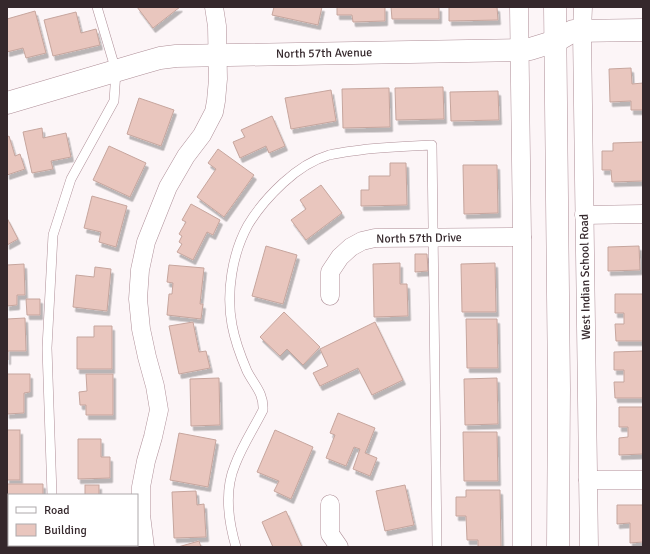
<svg xmlns="http://www.w3.org/2000/svg" width="650" height="554" font-family="Signika,sans-serif">
	<style>
		.building { fill: #e9c6be; stroke: #c6a59d; filter: url(#shadow) }
		.lines { fill: none; stroke-linecap: round; stroke-linejoin: round }
		.service-casing { stroke: #af8f98; stroke-width: 10 }
		.minor-casing { stroke: #af8f98; stroke-width: 19 }
		.tertiary-casing { stroke: #af8f98; stroke-width: 23 }
		.secondary-casing { stroke: #af8f98; stroke-width: 23 }
		.service { stroke: #fff; stroke-width: 9 }
		.minor { stroke: #fff; stroke-width: 18 }
		.tertiary { stroke: #fff; stroke-width: 22 }
		.secondary { stroke: #fff; stroke-width: 22 }
		.labels { text-anchor: middle; stroke-width: 3; stroke-linejoin: round; paint-order: stroke }
		.street-label { font-size: 12px; fill: #35282c; stroke: #fff }
	</style>
	<defs>
		<filter id="shadow"><feDropShadow dx="2.5" dy="4.5" stdDeviation="0" flood-color="#0004"/></filter>
	</defs>
	<rect width="100%" height="100%" fill="#fcf5f7"/>
	<g class="building">
		<path d="M 137,7 L 180,7 L 153,28 Z"/>
		<path d="M 274,7 L 322,7 L 318,25 L 272,15 Z"/>
		<path d="M 337,7 L 385,7 L 385,21 L 353,22 L 352,15 L 337,15 Z"/>
		<path d="M 391,7 L 439,7 L 439,19 L 392,19 Z"/>
		<path d="M 449,7 L 497,7 L 498,20 L 449,21 Z"/>
		<path d="M 35,11 L 46,53 L 26,58 L 23,48 L 7,52 L 7,19 Z"/>
		<path d="M 76,12 L 81,33 L 96,29 L 100,45 L 53,56 L 44,20 Z"/>
		<path d="M 631,68 L 632,84 L 643,83 L 643,110 L 631,110 L 631,101 L 610,102 L 609,69 Z"/>
		<path d="M 443,87 L 444,119 L 396,120 L 395,88 Z"/>
		<path d="M 389,88 L 390,127 L 343,128 L 342,89 Z"/>
		<path d="M 331,90 L 336,121 L 291,129 L 285,98 Z"/>
		<path d="M 498,91 L 499,120 L 451,121 L 450,92 Z"/>
		<path d="M 139,98 L 174,110 L 161,146 L 127,134 Z"/>
		<path d="M 272,116 L 285,146 L 269,153 L 266,146 L 240,158 L 233,142 L 245,137 L 241,130 Z"/>
		<path d="M 42,128 L 43,138 L 66,133 L 71,157 L 51,161 L 53,169 L 32,173 L 23,132 Z"/>
		<path d="M 9,136 L 15,156 L 20,154 L 25,169 L 7,175 L 7,137 Z"/>
		<path d="M 643,142 L 643,181 L 612,182 L 611,170 L 602,170 L 602,151 L 613,151 L 613,143 Z"/>
		<path d="M 109,146 L 146,163 L 130,197 L 93,180 Z"/>
		<path d="M 218,149 L 254,175 L 224,217 L 197,197 L 216,169 L 208,163 Z"/>
		<path d="M 390,163 L 406,163 L 407,205 L 361,206 L 361,190 L 369,190 L 369,176 L 390,176 Z"/>
		<path d="M 463,165 L 497,165 L 498,213 L 464,214 Z"/>
		<path d="M 321,185 L 342,213 L 306,240 L 291,220 L 306,209 L 300,200 Z"/>
		<path d="M 92,196 L 127,206 L 116,247 L 99,242 L 101,232 L 84,228 Z"/>
		<path d="M 191,204 L 220,220 L 213,235 L 207,232 L 193,260 L 177,252 L 182,244 L 179,242 L 182,236 L 179,234 L 186,222 L 182,220 Z"/>
		<path d="M 7,218 L 18,239 L 7,245 Z"/>
		<path d="M 266,246 L 297,255 L 283,304 L 252,296 Z"/>
		<path d="M 639,246 L 640,270 L 608,271 L 608,247 Z"/>
		<path d="M 415,254 L 427,254 L 428,271 L 415,272 Z"/>
		<path d="M 400,263 L 400,284 L 407,284 L 408,316 L 374,317 L 373,264 Z"/>
		<path d="M 495,263 L 496,312 L 462,312 L 461,264 Z"/>
		<path d="M 24,264 L 25,295 L 17,295 L 17,305 L 7,306 L 7,265 Z"/>
		<path d="M 169,265 L 204,268 L 200,304 L 203,304 L 201,319 L 167,315 L 169,294 L 172,294 L 173,283 L 167,282 Z"/>
		<path d="M 95,267 L 111,269 L 107,311 L 73,307 L 76,275 L 94,277 Z"/>
		<path d="M 615,294 L 643,294 L 643,341 L 616,341 L 615,324 L 624,324 L 624,313 L 615,313 Z"/>
		<path d="M 26,299 L 40,299 L 40,315 L 27,315 Z"/>
		<path d="M 284,312 L 320,347 L 303,365 L 287,349 L 280,356 L 260,337 Z"/>
		<path d="M 25,318 L 26,351 L 8,351 L 8,360 L 7,360 L 7,319 Z"/>
		<path d="M 466,319 L 497,319 L 498,368 L 467,368 Z"/>
		<path d="M 193,322 L 199,352 L 206,351 L 210,368 L 179,374 L 169,326 Z"/>
		<path d="M 375,322 L 403,380 L 372,395 L 358,368 L 320,386 L 313,373 L 328,366 L 320,349 Z"/>
		<path d="M 94,326 L 112,326 L 112,369 L 77,369 L 77,337 L 94,337 Z"/>
		<path d="M 643,351 L 643,398 L 615,398 L 614,382 L 624,382 L 624,370 L 614,370 L 614,352 Z"/>
		<path d="M 7,374 L 30,374 L 30,392 L 24,393 L 24,413 L 7,414 Z"/>
		<path d="M 86,374 L 113,374 L 113,415 L 86,415 L 86,405 L 80,405 L 79,392 L 87,391 Z"/>
		<path d="M 219,378 L 220,425 L 191,426 L 190,379 Z"/>
		<path d="M 497,378 L 498,424 L 465,425 L 464,379 Z"/>
		<path d="M 619,407 L 643,407 L 643,454 L 619,455 L 619,438 L 628,437 L 628,427 L 619,427 Z"/>
		<path d="M 338,413 L 375,428 L 365,453 L 377,458 L 370,476 L 353,469 L 360,449 L 354,447 L 346,466 L 326,458 L 335,435 L 330,433 Z"/>
		<rect x="7" y="430" width="13" height="50"/>
		<path d="M 275,430 L 313,447 L 291,499 L 274,491 L 279,481 L 257,472 Z"/>
		<path d="M 463,432 L 497,432 L 498,481 L 464,481 Z"/>
		<path d="M 179,433 L 216,440 L 208,487 L 170,480 Z"/>
		<path d="M 78,439 L 101,439 L 101,457 L 110,457 L 110,478 L 78,479 Z"/>
		<path d="M 7,484 L 43,484 L 43,495 L 9,495 L 9,531 L 7,531 Z"/>
		<rect x="85" y="485" width="14" height="10"/>
		<path d="M 405,485 L 414,525 L 385,531 L 376,491 Z"/>
		<path d="M 466,490 L 500,490 L 501,547 L 478,547 L 478,540 L 467,540 L 466,516 L 456,516 L 456,497 L 466,497 Z"/>
		<path d="M 196,491 L 197,505 L 204,504 L 206,537 L 174,538 L 172,492 Z"/>
		<path d="M 617,505 L 643,505 L 643,542 L 630,543 L 630,523 L 617,524 Z"/>
		<path d="M 286,511 L 302,547 L 273,547 L 262,522 Z"/>
		<path d="M 199,541 L 201,547 L 178,547 Z"/>
	</g>
	<g class="lines">
		<g class="service-casing">
			<g id="service">
				<path d="M 52,495 L 47,348 L 53,235 L 71,179 L 114,101 L 116,71 L 97,7"/>
				<path d="M 53,545 L 53,547"/>
				<path d="M 236,547 C 228,520 224,491 235,465 C 242,446 254,428 263,410 C 264,393 254,385 247,371 C 241,357 235,341 232,325 C 226,293 232,254 248,225 C 257,210 270,195 283,183 C 296,171 312,160 329,155 C 342,152 355,151 368,149 C 389,147 410,146 432,145 L 437,547"/>
			</g>
		</g>
		<g class="minor-casing">
			<g id="minor">
				<path d="M 519,7 L 522,237 L 522,547"/>
				<path d="M 583,7 L 582,31 L 589,547"/>
				<path d="M 584,215 L 643,214"/>
				<path d="M 330,296 L 330,272 L 340,257 L 351,247 L 362,241 L 375,238 L 522,237"/>
				<path d="M 588,480 L 643,480"/>
				<path d="M 330,504 L 330,534 L 339,547"/>
				<path d="M 145,547 L 141,515 L 141,487 L 146,461 L 153,437 L 159,410 L 155,386 L 147,357 L 141,329 L 138,299 L 140,270 L 146,242 L 168,187 L 186,156 L 202,135 L 214,112 L 216,101 L 218,79 L 217,26 L 214,7"/>
			</g>
		</g>
		<g class="tertiary-casing">
			<path id="tertiary" d="M 7,103 L 139,64 L 160,58 L 176,56 L 519,50 L 530,49 L 556,41 L 573,31 L 643,30"/>
		</g>
		<g class="secondary-casing">
			<path id="secondary" d="M 555,7 L 559,389 L 558,547"/>
		</g>
		<use href="#service" class="service"/>
		<use href="#minor" class="minor"/>
		<use href="#tertiary" class="tertiary"/>
		<use href="#secondary" class="secondary"/>
	</g>
	<g class="labels">
		<g class="street-label">
			<text transform="translate(324 53) rotate(-1)" y="4">North 57th Avenue</text>
			<text transform="translate(419 238) rotate(-1)" y="4">North 57th Drive</text>
			<text transform="translate(585 277) rotate(-91)" y="4">West Indian School Road</text>
		</g>
	</g>
	<rect width="650" height="554" fill="none" stroke="#35282c" stroke-width="16"/>
	<rect x="8" y="494" width="130" height="52" fill="#ffffff" stroke="#aea9ab"/>
	<rect x="16" y="507" width="20" height="6" fill="#ffffff" stroke="#aea9ab"/>
	<text x="44" y="514" font-size="12" fill="#35282c">Road</text>
	<rect x="16" y="524" width="20" height="12" fill="#e9c6be" stroke="#aea9ab"/>
	<text x="44" y="534" font-size="12" fill="#35282c">Building</text>
</svg>
